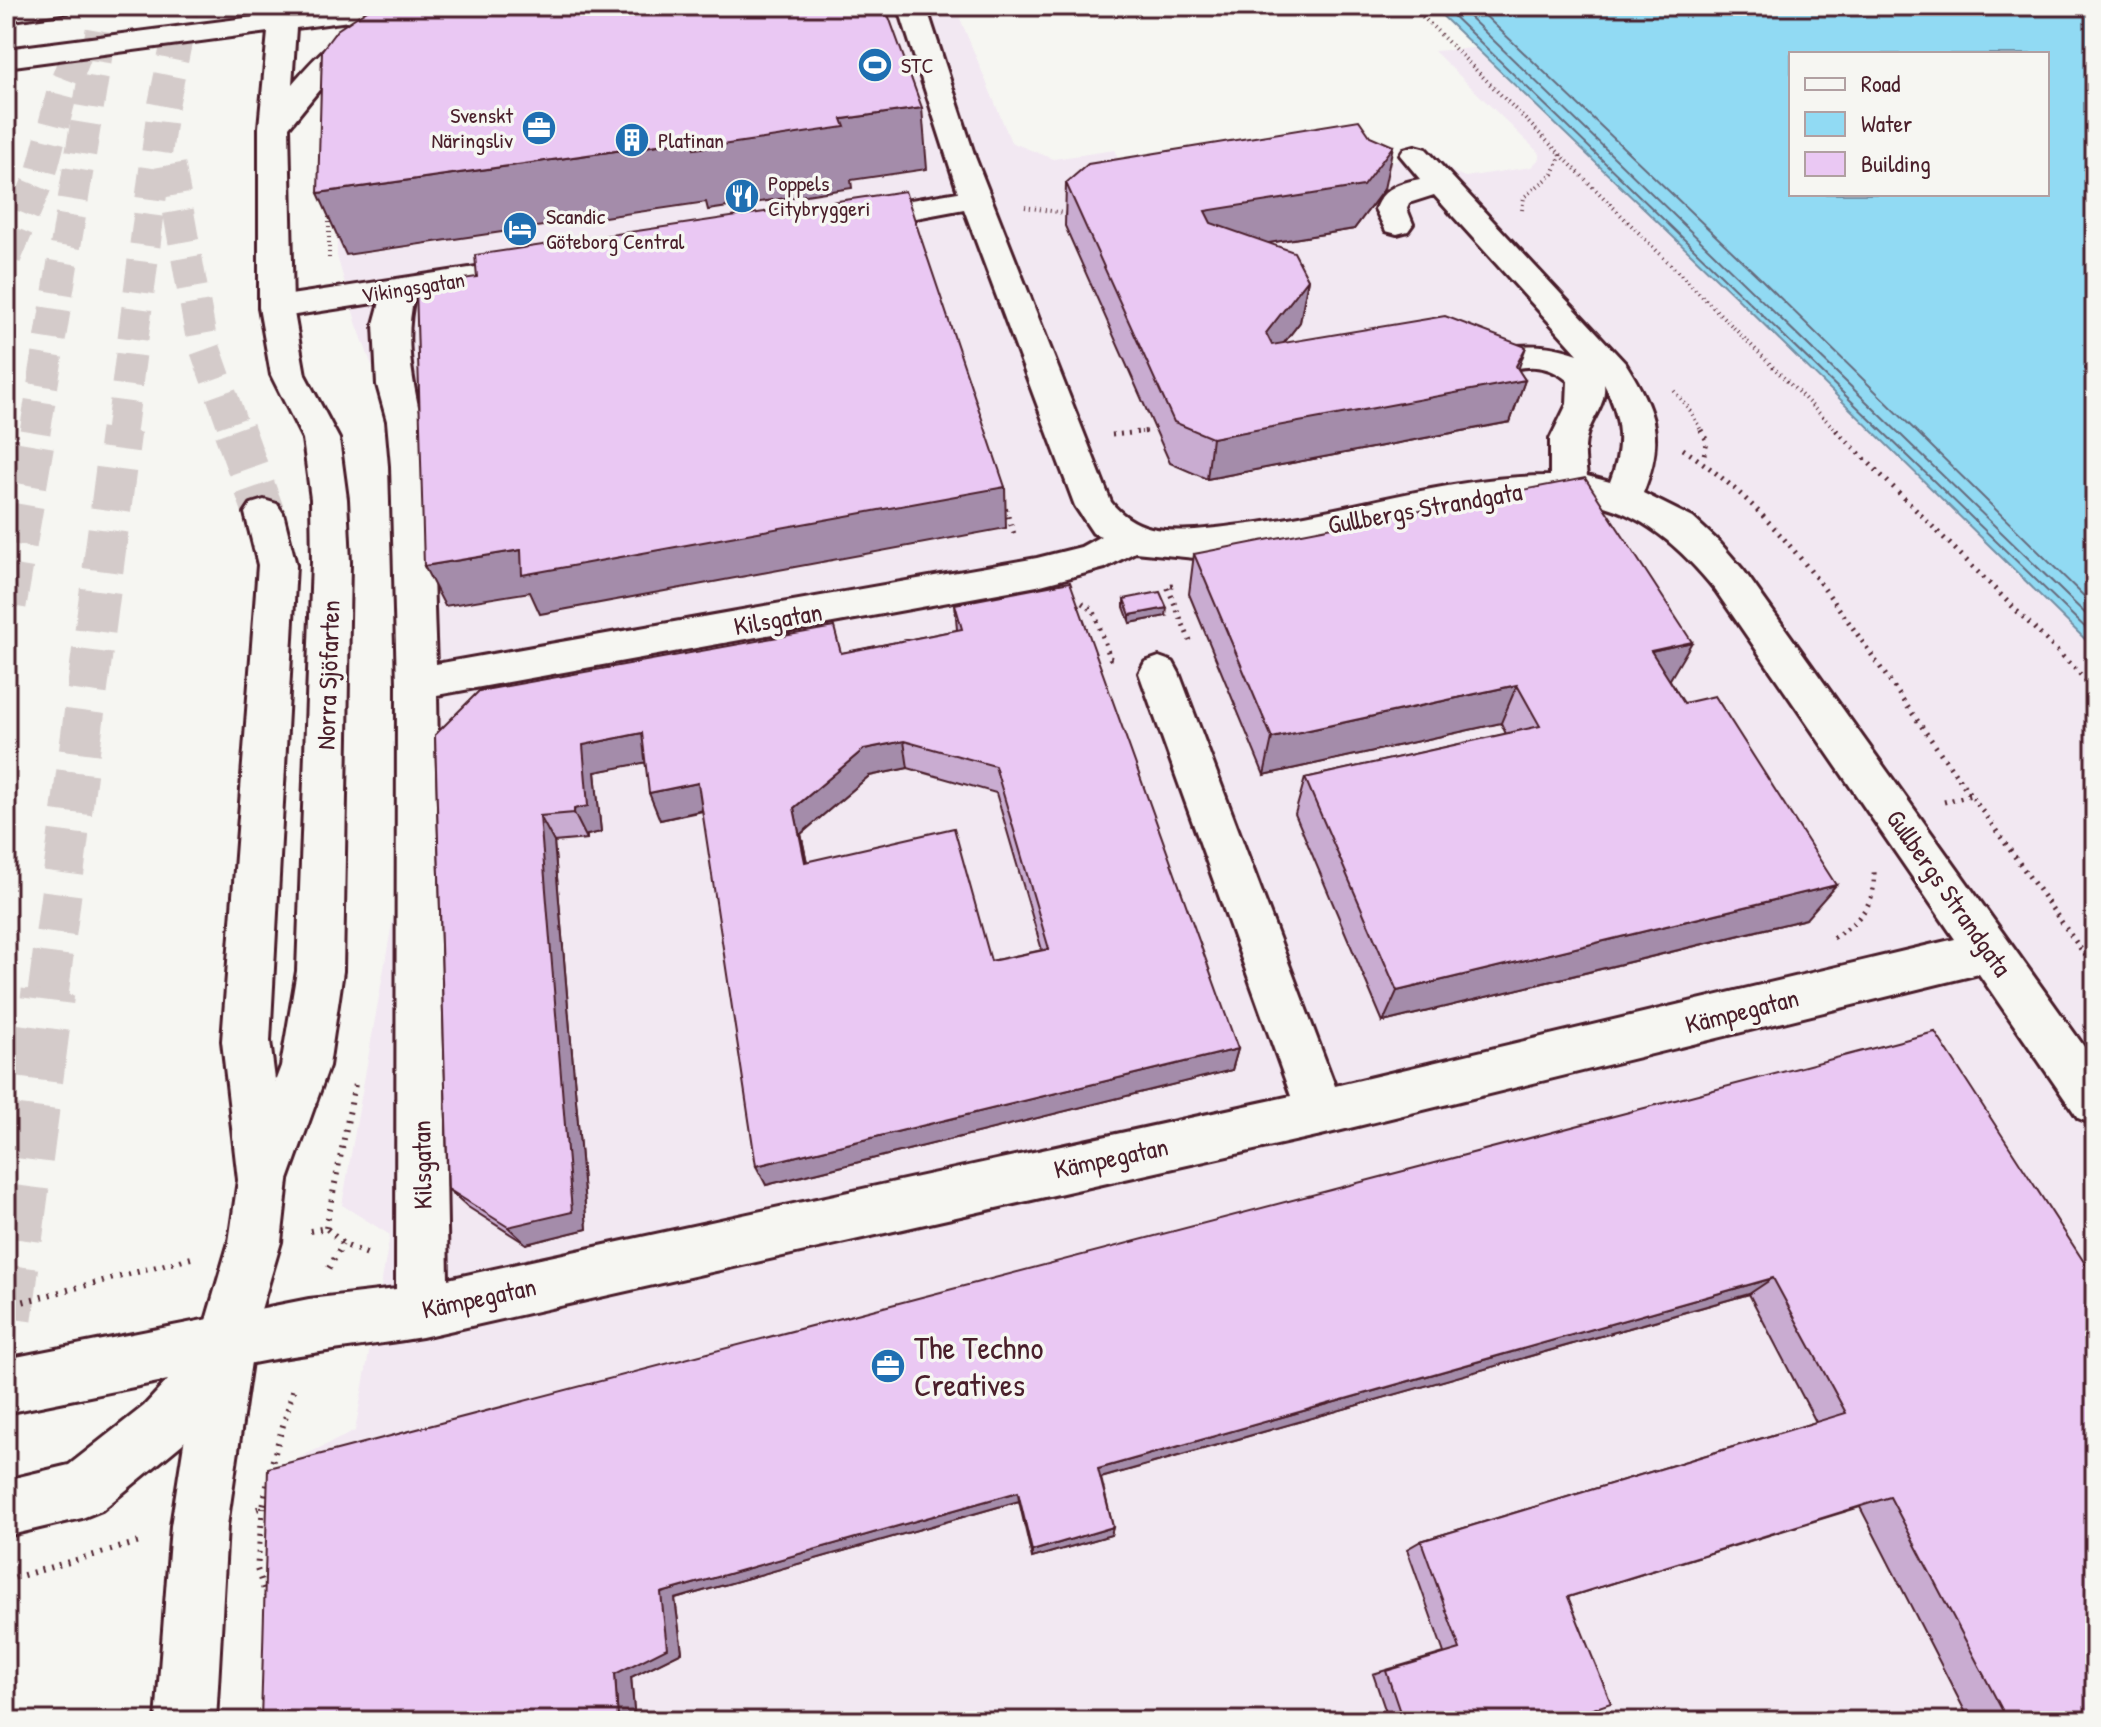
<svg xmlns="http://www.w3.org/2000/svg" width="2101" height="1727" font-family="'Patrick Hand',sans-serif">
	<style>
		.built { fill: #f2e8f2 }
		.water { fill: #91daf3; stroke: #758fa3; stroke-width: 2; fill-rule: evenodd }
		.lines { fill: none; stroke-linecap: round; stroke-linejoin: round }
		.shore { stroke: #666a7b; stroke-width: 2 }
		.highway-tunnel-far2 { stroke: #d4cbca; stroke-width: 31; stroke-dasharray: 31 16; stroke-linecap: butt }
		.highway-tunnel-far1 { stroke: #d4cbca; stroke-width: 41; stroke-dasharray: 41 20; stroke-linecap: butt }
		.highway-tunnel { stroke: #d4cbca; stroke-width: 53; stroke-dasharray: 53 27; stroke-linecap: butt }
		.minor-casing { stroke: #4a1f2b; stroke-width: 6 }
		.major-casing { stroke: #4a1f2b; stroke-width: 6 }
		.highway-casing { stroke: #4a1f2b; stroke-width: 6 }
		.path-far2 { stroke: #4a1f2b; stroke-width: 4; stroke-dasharray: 1 4; stroke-linecap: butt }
		.path-far1 { stroke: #4a1f2b; stroke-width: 5; stroke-dasharray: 2 6; stroke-linecap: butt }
		.path { stroke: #4a1f2b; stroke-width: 6; stroke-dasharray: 2 7; stroke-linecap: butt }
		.minor { fill: #f6f6f2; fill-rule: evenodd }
		.major { fill: #f6f6f2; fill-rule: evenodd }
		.highway { fill: #f6f6f2; fill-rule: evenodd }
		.wall { fill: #c9acd1; stroke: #4a1f2b; stroke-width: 2; fill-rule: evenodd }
		.shaded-wall { fill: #a48caa; stroke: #4a1f2b; stroke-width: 2 }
		.building { fill: #eac8f3; stroke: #4a1f2b; stroke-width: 2; fill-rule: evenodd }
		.labels { text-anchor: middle; stroke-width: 7; stroke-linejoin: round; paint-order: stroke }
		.far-poi-label { font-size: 22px; fill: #4a1f2b; stroke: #f6f6f2; text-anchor: start }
		.far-street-label { font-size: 22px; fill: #4a1f2b; stroke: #f6f6f2 }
		.street-label { font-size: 26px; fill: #4a1f2b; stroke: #f6f6f2 }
		.near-poi-label { font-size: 32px; fill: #4a1f2b; stroke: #f6f6f2; text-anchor: start }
	</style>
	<rect width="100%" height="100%" fill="#f6f6f2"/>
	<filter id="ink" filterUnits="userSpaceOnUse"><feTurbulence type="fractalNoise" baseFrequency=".0125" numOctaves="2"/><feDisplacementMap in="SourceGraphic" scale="16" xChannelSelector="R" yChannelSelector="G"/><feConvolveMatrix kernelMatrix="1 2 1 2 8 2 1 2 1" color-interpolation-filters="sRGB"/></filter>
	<g filter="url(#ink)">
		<path class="built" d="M 611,6 L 955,6 L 1011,142 L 1053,159 L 1115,150 L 1132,199 L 1381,165 L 1431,150 L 1453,172 L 1465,177 L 1531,167 L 1538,160 L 1540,154 L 1434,51 L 1474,48 L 1739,300 L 2095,649 L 2095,1721 L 279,1721 L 288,1463 L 355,1431 L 390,1235 L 342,1205 L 397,895 L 394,425 L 357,325 L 337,256 L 338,109 Z"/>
		<path class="water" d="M 1432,6 L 2095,6 L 2095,649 L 1739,300 ZM 1791,54 L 2047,54 L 2047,194 L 1791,194 Z"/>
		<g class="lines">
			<g class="shore">
				<path d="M 1443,6 L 2095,637"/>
				<path d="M 1458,6 L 2095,623"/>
				<path d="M 1475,6 L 1760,278 L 2095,607"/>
			</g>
			<g class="highway-tunnel-far2">
				<path d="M 170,165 L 201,337 L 235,432"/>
				<path d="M 6,257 L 41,174 L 63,89 L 81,42"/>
				<path d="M 35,432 L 105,6"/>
				<path d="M 121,432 L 162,112 L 184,6"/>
			</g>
			<g class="highway-tunnel-far1">
				<path d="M 234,430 L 264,513"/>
				<path d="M 6,605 L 36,430"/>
				<path d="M 48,994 L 121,430"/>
			</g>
			<path class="highway-tunnel" d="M 6,1318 L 48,992"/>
			<g class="minor-casing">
				<path id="minor" d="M 898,6 L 926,6 L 975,157 L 1111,502 C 1120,514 1135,524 1151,528 C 1181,534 1213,528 1242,525 C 1345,513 1447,476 1550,476 L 1550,439 L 1567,404 L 1568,381 C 1528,347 1494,386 1453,375 L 1448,367 L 1453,359 C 1496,347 1536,338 1578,354 L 1434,195 L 1409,203 L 1407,209 L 1413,224 L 1408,231 L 1397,234 L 1386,231 L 1375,209 C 1383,188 1399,183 1420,179 L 1400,155 L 1404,149 L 1415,146 L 1426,149 L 1626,364 C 1656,412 1665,439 1643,493 L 1693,518 L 1720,543 L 1744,571 L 2095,1062 L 2095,1125 L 2078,1118 L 1979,974 L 1321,1135 L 422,1337 C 362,1347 302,1353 242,1365 L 211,1413 L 182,1444 L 102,1510 L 82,1518 L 6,1536 L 6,1480 L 69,1465 L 144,1406 L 168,1380 L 6,1413 L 6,1359 L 309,1299 L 396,1289 L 397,683 L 391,466 L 387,421 L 377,385 L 374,324 L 380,302 L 276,318 L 264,315 L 259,307 L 264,299 L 535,258 L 546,261 L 551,268 L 546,275 L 535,278 L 414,297 C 400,355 421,403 427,460 C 433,528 433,596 436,664 L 1037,558 L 1081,547 L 1101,536 L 1093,533 L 1075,506 L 964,209 L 852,230 L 841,227 L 836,220 L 841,213 L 852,210 L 958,192 ZM 1604,384 C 1622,418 1624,447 1610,482 L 1587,476 C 1585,462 1583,446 1588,432 C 1594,415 1606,404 1604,384 ZM 1505,502 C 1531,502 1560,499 1586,502 C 1641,510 1683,550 1716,591 L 1955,939 L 1335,1086 L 1179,673 L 1173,662 L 1159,657 L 1145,662 L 1139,673 L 1291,1096 L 448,1279 L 437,695 L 1037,586 L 1105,568 L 1135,552 L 1195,558 L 1289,547 Z"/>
			</g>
			<g class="major-casing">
				<g id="major">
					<path d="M 6,6 L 72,6 L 68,12 L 6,21 Z"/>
					<path d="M 270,6 L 298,6 L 297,11 L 339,6 L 416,6 L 412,12 L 402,14 L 296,28 L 292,84 C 311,62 348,18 381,26 L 385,32 L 327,80 L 289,127 L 293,307 L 305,375 L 339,439 L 347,499 L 350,562 L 343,971 L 329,1066 L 288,1180 L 281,1242 L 246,1360 L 227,1368 L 208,1360 L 200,1341 L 229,1242 L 238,1180 L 281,1066 L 297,971 L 312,562 L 311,499 L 303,439 L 271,375 L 259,307 L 259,127 L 268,32 L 6,67 L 6,49 L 269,15 Z"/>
				</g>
			</g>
			<g class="highway-casing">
				<g id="highway">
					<path d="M 264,500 L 277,504 L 283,513 L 296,565 L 270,1041 L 288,1180 L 281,1197 L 263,1204 L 245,1197 L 238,1180 L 222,1041 L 258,565 L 245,513 L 251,504 Z"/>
					<path d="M 227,1314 L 246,1322 L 254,1341 L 227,1526 L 216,1721 L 156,1721 L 171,1526 L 200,1341 L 208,1322 Z"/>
				</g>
			</g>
			<g class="path-far2">
				<path d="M 1412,6 L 1838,432"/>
				<path d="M 1025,207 L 1070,214"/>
				<path d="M 1522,210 L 1524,197 L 1553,174 L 1561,154"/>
				<path d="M 329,212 L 329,262"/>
				<path d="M 1674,391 L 1689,408 L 1702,432"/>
				<path d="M 1141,432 L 1151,431"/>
			</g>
			<g class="path-far1">
				<path d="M 1701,430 L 1707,441 L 1703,460"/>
				<path d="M 1836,430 L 2095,689"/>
				<path d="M 1112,435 L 1151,431"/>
				<path d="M 1683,449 C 1779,512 1840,610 1905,703 C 1968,792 2032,880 2095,969"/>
				<path d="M 1003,501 L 1015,537"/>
				<path d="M 1173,585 L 1167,586 L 1190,641"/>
				<path d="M 1082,603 L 1094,611 L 1110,658 L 1117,660"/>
				<path d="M 1944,802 L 1971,795"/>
				<path d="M 1833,938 C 1860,920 1876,905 1874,871"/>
			</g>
			<g class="path">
				<path d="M 326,1228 L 355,1084"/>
				<path d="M 310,1231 L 326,1228 L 343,1244 L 370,1255"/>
				<path d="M 329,1268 L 343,1244"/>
				<path d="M 6,1306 L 195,1257"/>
				<path d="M 270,1470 L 295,1384"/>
				<path d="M 263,1507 L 257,1569 L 266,1596"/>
				<path d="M 257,1509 L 263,1507 L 268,1480"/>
				<path d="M 6,1580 L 143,1541"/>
			</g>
			<use href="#minor" class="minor"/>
			<use href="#major" class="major"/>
			<use href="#highway" class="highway"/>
		</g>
		<g class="wall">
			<path d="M 1066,183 L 1384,189 L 1354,229 L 1268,243 L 1308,279 L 1300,322 L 1284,343 L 1518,370 L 1525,380 L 1510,422 L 1207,479 L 1170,463 L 1065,226 Z"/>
			<path d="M 1194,554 L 1670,680 L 1806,919 L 1383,1022 L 1295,814 L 1305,778 L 1506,734 L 1501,723 L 1264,775 L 1189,594 Z"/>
			<path d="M 1124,599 L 1166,616 L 1130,623 L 1124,607 Z"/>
			<path d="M 955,604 L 1238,1049 L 1232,1070 L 766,1185 L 703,811 L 660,820 L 645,762 L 595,772 L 601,832 L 587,835 L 587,839 L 554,842 L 587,1229 L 526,1244 L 468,1207 L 448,1189 L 435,735 L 957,630 ZM 908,768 L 996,793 L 1042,950 L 991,961 L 807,862 L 801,834 L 869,776 Z"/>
			<path d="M 1935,1032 L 2095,1721 L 1970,1721 L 1860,1507 L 1568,1597 L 1558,1721 L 1389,1721 L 1373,1674 L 1444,1653 L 1407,1549 L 1421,1541 L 1816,1422 L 1749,1294 L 1101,1478 L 1113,1527 L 1111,1535 L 1032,1558 L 1019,1501 L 675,1599 L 682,1652 L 631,1677 L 635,1721 L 261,1721 Z"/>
		</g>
		<g class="shaded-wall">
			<path d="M 922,108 L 927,169 L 851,180 L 852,188 L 708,210 L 706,202 L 346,255 L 318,193 Z"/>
			<path d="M 1393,146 L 1384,189 L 1354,229 L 1201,254 L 1205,211 Z"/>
			<path d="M 1308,279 L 1300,322 L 1259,375 L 1266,333 Z"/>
			<path d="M 1526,347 L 1514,382 L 1525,380 L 1510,422 L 1207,479 L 1212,438 L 1516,366 Z"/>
			<path d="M 1005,487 L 1006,528 L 540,614 L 530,592 L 445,606 L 424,566 L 521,550 Z"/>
			<path d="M 1167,608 L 1166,616 L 1130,623 L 1130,615 Z"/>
			<path d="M 1692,642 L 1669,681 L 1651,651 Z"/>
			<path d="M 1517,685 L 1501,723 L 1264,775 L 1272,738 Z"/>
			<path d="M 642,733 L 653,761 L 595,772 L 601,832 L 587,835 L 587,839 L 574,813 L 583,745 Z"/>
			<path d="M 904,741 L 908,768 L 869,776 L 801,834 L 812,887 L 805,862 L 794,808 L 864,749 Z"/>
			<path d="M 698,783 L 708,809 L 660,820 L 649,793 Z"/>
			<path d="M 540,816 L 554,842 L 587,1229 L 526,1244 L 508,1227 Z"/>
			<path d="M 1836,885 L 1806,919 L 1383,1022 L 1397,991 Z"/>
			<path d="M 1238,1049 L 1232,1070 L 766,1185 L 756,1166 Z"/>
			<path d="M 1773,1278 L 1749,1294 L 1097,1479 L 1098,1469 Z"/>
			<path d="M 1018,1492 L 1019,1501 L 675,1599 L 682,1652 L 631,1677 L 635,1721 L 618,1721 L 615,1674 L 661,1593 Z"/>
			<path d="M 1113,1527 L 1111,1535 L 1032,1558 L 1032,1551 Z"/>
		</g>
		<g class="building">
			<path d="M 373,6 L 885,6 L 922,108 L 842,119 L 845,127 L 694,149 L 693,140 L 318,193 L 322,50 L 337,30 Z"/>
			<path d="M 1359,120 L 1370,136 L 1393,146 L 1363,186 L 1205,211 L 1211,223 L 1294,252 L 1308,279 L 1266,333 L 1272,345 L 1445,316 L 1526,347 L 1516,366 L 1525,380 L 1212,438 L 1174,422 L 1066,183 L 1088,164 Z"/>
			<path d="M 905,191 L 1005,487 L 522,575 L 521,550 L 424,566 L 416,286 L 477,277 L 475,255 Z"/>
			<path d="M 1585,478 L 1692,642 L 1651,651 L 1684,703 L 1715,696 L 1836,885 L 1397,991 L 1305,778 L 1540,726 L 1517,685 L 1272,738 L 1194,554 Z"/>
			<path d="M 1070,582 L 1238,1049 L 756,1166 L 698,783 L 649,793 L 642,733 L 583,745 L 588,806 L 574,809 L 574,813 L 540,816 L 572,1212 L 508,1227 L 448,1189 L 435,735 L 479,691 L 834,627 L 841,653 L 962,629 L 955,604 ZM 904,741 L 995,766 L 1049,949 L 991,961 L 954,828 L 805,862 L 794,808 L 864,749 Z"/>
			<path d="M 1160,592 L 1167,608 L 1130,615 L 1124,599 Z"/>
			<path d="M 1935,1032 L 2095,1279 L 2095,1721 L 2008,1721 L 1890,1497 L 1568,1597 L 1611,1703 L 1558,1721 L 1403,1721 L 1386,1671 L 1460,1649 L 1421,1541 L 1846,1413 L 1773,1278 L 1098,1469 L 1113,1527 L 1032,1551 L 1018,1492 L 661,1593 L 667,1648 L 615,1674 L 618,1721 L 261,1721 L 268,1468 Z"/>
		</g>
	</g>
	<defs>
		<g id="stadium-disc" transform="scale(1.8)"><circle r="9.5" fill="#1f6fb2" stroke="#f6f6f2"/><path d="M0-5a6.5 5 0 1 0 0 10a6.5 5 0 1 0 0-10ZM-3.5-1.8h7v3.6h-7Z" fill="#fff"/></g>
		<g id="office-disc" transform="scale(1.8)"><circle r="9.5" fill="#1f6fb2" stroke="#f6f6f2"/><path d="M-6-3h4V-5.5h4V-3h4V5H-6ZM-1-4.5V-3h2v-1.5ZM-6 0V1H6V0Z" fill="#fff"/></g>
		<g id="building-disc" transform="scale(1.8)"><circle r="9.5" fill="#1f6fb2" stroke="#f6f6f2"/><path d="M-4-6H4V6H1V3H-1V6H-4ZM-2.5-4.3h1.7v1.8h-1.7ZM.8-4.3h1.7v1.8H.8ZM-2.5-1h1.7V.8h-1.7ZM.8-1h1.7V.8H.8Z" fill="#fff"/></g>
		<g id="restaurant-disc" transform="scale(1.8)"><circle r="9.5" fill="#1f6fb2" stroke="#f6f6f2"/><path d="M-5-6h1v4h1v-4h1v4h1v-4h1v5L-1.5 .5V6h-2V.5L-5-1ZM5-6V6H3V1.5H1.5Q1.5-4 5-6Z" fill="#fff"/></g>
		<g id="hotel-disc" transform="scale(1.8)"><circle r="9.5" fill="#1f6fb2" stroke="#f6f6f2"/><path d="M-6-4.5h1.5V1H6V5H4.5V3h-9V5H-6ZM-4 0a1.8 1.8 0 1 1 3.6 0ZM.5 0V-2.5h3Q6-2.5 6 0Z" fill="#fff"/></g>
	</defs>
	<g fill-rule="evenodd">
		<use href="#stadium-disc" x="875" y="65"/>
		<use href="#office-disc" x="539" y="128"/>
		<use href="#building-disc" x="632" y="140"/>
		<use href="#restaurant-disc" x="742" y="196"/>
		<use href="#hotel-disc" x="520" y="229"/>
		<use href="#office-disc" x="888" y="1366"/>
	</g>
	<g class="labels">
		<g class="far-poi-label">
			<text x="901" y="73">STC</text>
			<text x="513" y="123" text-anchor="end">Svenskt<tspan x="513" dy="25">Näringsliv</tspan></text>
			<text x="658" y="148">Platinan</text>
			<text x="768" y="191">Poppels<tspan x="768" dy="25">Citybryggeri</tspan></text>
			<text x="546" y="224">Scandic<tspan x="546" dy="25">Göteborg Central</tspan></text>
		</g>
		<g class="far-street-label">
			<text transform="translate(413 287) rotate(-9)" y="8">Vikingsgatan</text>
		</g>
		<g class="street-label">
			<text transform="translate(1425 508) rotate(-10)" y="9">Gullbergs Strandgata</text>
			<text transform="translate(778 619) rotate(-10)" y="9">Kilsgatan</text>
			<text transform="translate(328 675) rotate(-88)" y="9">Norra Sjöfarten</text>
			<text transform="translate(1949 893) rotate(55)" y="9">Gullbergs Strandgata</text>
			<text transform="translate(1742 1011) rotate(-14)" y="9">Kämpegatan</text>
			<text transform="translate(1111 1158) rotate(-12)" y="9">Kämpegatan</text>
			<text transform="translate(422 1165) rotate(-91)" y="9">Kilsgatan</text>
			<text transform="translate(479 1298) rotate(-12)" y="9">Kämpegatan</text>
		</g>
		<g class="near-poi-label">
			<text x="914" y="1359">The Techno<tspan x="914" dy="37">Creatives</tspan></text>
		</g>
	</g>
	<rect width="2101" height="1727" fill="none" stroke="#f6f6f2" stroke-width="32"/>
	<rect x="16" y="16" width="2069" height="1695" fill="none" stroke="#4a1f2b" stroke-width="3" filter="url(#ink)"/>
	<rect x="1789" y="52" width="260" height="144" fill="#f6f6f2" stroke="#b1a0a2" stroke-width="2"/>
	<rect x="1805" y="78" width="40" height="12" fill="#f6f6f2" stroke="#b1a0a2" stroke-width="2"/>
	<text x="1861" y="92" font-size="24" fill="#4a1f2b">Road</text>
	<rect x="1805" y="112" width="40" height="24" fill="#91daf3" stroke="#b1a0a2" stroke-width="2"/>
	<text x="1861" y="132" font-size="24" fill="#4a1f2b">Water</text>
	<rect x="1805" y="152" width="40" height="24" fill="#eac8f3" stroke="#b1a0a2" stroke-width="2"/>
	<text x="1861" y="172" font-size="24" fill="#4a1f2b">Building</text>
</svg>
